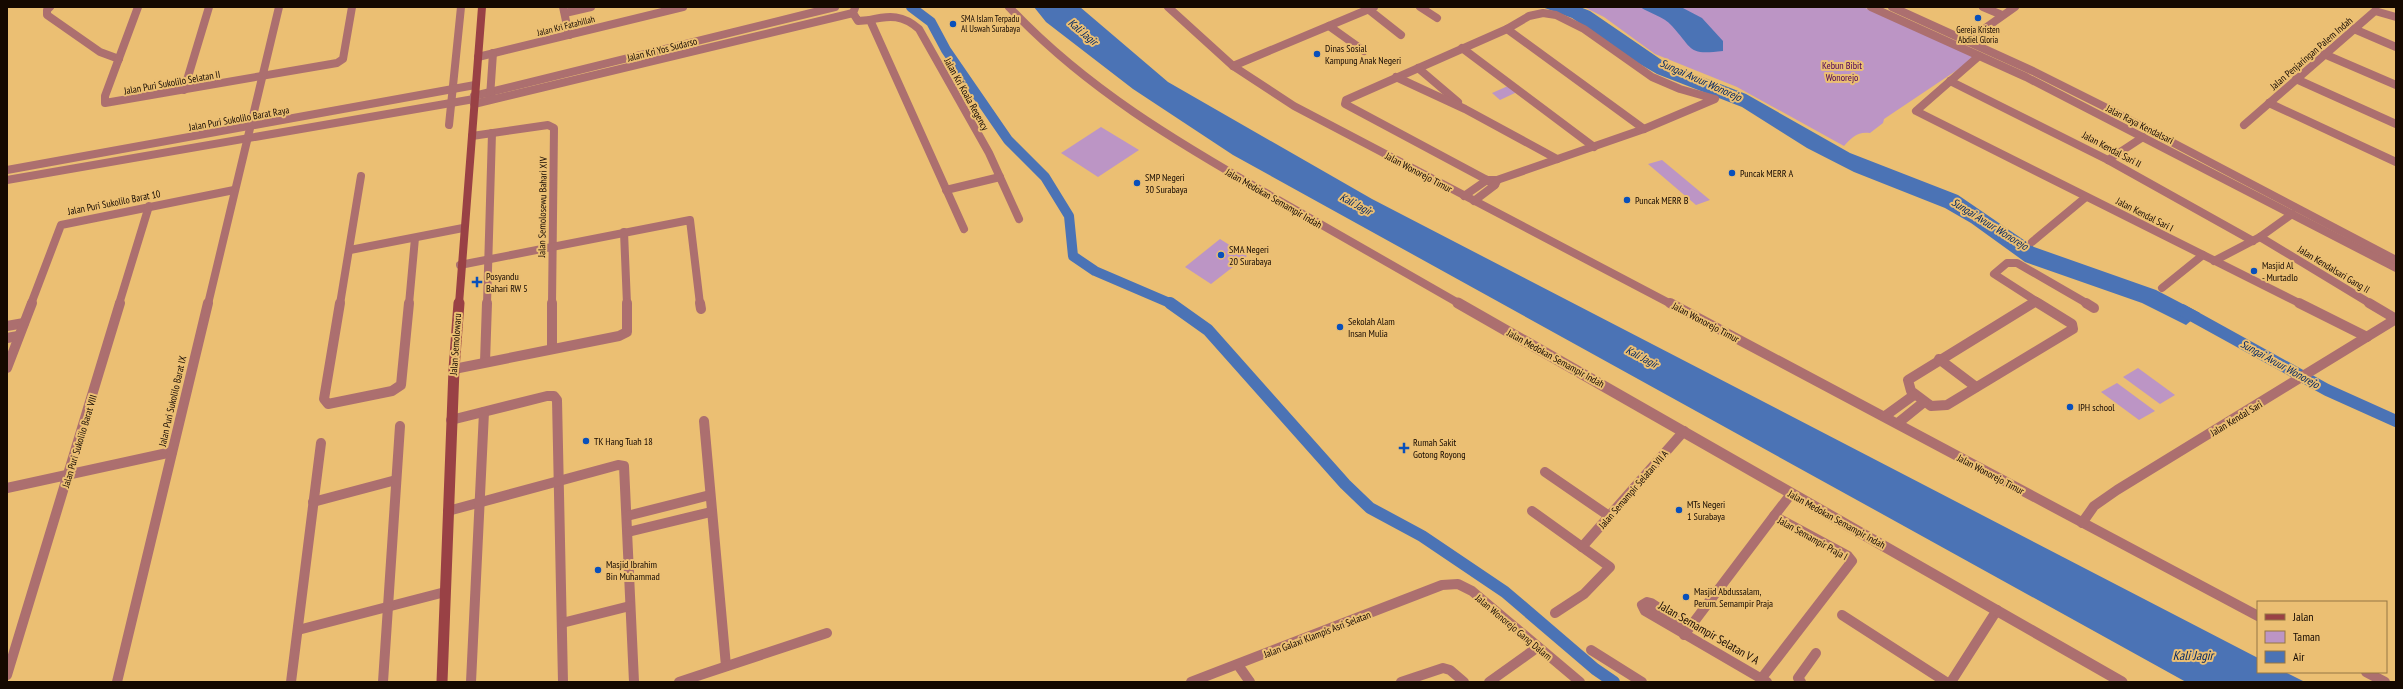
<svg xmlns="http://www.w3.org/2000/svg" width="2403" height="689" font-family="'PT Sans Narrow',sans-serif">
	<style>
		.green { fill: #bc95c5 }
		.water { fill: #4b73b5 }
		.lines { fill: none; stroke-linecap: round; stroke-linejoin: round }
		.canal-far1 { stroke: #4b73b5; stroke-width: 10 }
		.canal { stroke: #4b73b5; stroke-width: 12 }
		.minor-far1 { stroke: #ac6f6f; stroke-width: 8 }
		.minor { stroke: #ac6f6f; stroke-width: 10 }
		.tertiary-far1 { stroke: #ac6f6f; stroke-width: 8 }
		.tertiary { stroke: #ac6f6f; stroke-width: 11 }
		.secondary-far1 { stroke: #994145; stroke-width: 8 }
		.secondary { stroke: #994145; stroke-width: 11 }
		.poi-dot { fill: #0950bb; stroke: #ebbf73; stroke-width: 1.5 }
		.labels { text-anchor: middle; stroke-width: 4; stroke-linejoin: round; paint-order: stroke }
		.far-poi-label { font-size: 9px; fill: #150900; stroke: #ebbf73; text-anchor: start }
		.far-street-label { font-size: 9px; fill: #150900; stroke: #ebbf73 }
		.poi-label { font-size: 10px; fill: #150900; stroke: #ebbf73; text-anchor: start }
		.street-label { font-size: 10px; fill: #150900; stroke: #ebbf73 }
		.park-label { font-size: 10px; fill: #4b0159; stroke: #ebbf73 }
		.water-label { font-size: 11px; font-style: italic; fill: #022763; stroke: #ebbf73 }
		.near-street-label { font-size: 12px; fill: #150900; stroke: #ebbf73 }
		.near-water-label { font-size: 13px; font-style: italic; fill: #022763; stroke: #ebbf73 }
	</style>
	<rect width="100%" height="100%" fill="#ebbf73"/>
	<g class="green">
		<path d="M 1584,7 L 1863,7 L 1978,56 L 1884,119 L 1883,123 L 1870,133 C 1858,131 1851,138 1844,146 L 1737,87 L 1655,54 L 1604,17 Z"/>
		<path d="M 1508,86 L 1517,92 L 1500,100 L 1492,93 Z"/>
		<path d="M 1101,127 L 1139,150 L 1098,177 L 1061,153 Z"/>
		<path d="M 1662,160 L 1710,200 L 1696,205 L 1648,164 Z"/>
		<path d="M 1220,239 L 1247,256 L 1211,284 L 1185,267 Z"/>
		<path d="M 2138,368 L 2175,395 L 2160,404 L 2123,377 Z"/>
		<path d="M 2117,383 L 2155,411 L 2139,420 L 2101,392 Z"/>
	</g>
	<g class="water">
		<path d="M 1034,7 L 1080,7 L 1168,82 L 1372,199 L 2258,658 L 2258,672 L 2285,672 L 2305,682 L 2186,682 L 1233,155 L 1133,89 L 1046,22 Z"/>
		<path d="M 1542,7 L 1580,7 L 1590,11 L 1666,63 L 1746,94 L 1850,153 L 1958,195 L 2034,247 L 2156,290 L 2200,313 L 2186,325 L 2142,303 L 2025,262 L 1971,223 L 1945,208 L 1854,172 L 1807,148 L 1742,107 L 1657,74 L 1638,63 L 1572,18 Z"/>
		<path d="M 1640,7 L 1681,7 L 1702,18 L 1723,41 L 1723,51 C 1687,55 1694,50 1672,26 C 1663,16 1651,14 1640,7 Z"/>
	</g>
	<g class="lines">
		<path class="canal-far1" d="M 911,7 L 931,22 L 946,50 L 1008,140 L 1045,177 L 1069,216 L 1073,256 L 1095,271 L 1172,304"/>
		<g class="canal">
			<path d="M 1170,303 L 1208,330 L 1345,484 L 1370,508 L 1422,536 L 1505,592 L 1595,669 L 1614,682"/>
			<path d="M 2182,310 L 2327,390 L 2396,421"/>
		</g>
		<g class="minor-far1">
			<path d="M 50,7 L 47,10 L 47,15 L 100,52 L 119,59"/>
			<path d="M 138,7 L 105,96 L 105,103 L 337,63 L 343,59 L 352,7"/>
			<path d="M 563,7 L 569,35"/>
			<path d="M 1168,7 L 1233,66 L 1294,106 L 1671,304"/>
			<path d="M 1420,7 L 1437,18"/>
			<path d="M 1871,7 L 2026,77 L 2396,268"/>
			<path d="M 1892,7 L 2033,71 L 2107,108 L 2396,260"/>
			<path d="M 1983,7 L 2002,15"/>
			<path d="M 855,8 L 853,13 L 858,21 L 870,20 L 964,229"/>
			<path d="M 1368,9 L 1401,35"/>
			<path d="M 565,13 L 591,7"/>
			<path d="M 1543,13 L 1556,15 L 1584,29 L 1652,77 L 1680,89 L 1715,99 L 1644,129 L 1497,180 L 1487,180 L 1345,104 L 1346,100 L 1507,29 L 1529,16 Z"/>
			<path d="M 870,20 C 890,15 903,15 919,29 L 989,153 L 1019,219"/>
			<path d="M 1329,26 L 1364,51"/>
			<path d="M 1507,29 L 1644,129"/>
			<path d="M 2354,29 L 2396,47"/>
			<path d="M 1967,41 L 2015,7"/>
			<path d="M 1462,48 L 1594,147"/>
			<path d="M 2324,54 L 2396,85"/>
			<path d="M 1979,56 L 1916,111 L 2301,304"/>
			<path d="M 478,57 L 683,7"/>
			<path d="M 1233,66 L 1374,7"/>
			<path d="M 1418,68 L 1458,102"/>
			<path d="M 1396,77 L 1465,109 L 1557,159"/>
			<path d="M 2296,79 L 2396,124"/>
			<path d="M 1950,81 L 2108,160 L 2253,241"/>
			<path d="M 184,90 L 209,7"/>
			<path d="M 474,96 L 835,7"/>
			<path d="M 490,97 L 493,53"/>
			<path d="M 2269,103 L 2396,162"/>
			<path d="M 474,104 L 853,13"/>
			<path d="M 449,125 L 461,7"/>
			<path d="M 2244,125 L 2375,11 L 2396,17"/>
			<path d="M 472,136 L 548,125 L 554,128 L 552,304"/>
			<path d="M 2108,160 L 2143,137"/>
			<path d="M 7,170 L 475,85"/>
			<path d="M 7,180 L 474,99"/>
			<path d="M 1487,180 L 1495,185"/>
			<path d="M 946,190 L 1000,177"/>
			<path d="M 1464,196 L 1487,180"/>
			<path d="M 1474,201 L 1495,185 L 1497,181"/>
			<path d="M 624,232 L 627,304"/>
			<path d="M 2260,237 L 2371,304"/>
			<path d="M 2032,242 L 2086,197"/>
			<path d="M 350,250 L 463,228"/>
			<path d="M 2214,261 L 2260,237 L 2292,214"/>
			<path d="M 460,265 L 690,220 L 700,304"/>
			<path d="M 2162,288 L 2203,255"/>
			<path d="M 2036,301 L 2040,304"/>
			<path d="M 2036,301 L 1994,274 L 2007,263 L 2017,263 L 2088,304"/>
			<path d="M 31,304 L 61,225 L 234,190"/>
			<path d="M 119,304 L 149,206"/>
			<path d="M 208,304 L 279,7"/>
			<path d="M 340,304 L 361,176"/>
			<path d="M 409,304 L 415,238"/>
			<path d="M 487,304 L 492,133"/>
			<path d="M 2031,304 L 2036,301"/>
		</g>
		<g class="minor">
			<path d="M 340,303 L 324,399 L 328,404 L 392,391 L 401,385 L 409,303"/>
			<path d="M 700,303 L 701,309"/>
			<path d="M 1670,303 L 2258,616"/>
			<path d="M 2033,303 L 1908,380 L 1911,391 L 1931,406 L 1947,405 L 2073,329 L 2072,324 L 2038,303"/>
			<path d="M 2086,303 L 2094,308"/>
			<path d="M 2299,303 L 2367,337"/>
			<path d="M 2369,303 L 2396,319"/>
			<path d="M 7,326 L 24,323"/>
			<path d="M 7,338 L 18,336"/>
			<path d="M 552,349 L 552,303"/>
			<path d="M 1939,359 L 1976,387"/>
			<path d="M 485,362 L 487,303"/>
			<path d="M 7,368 L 32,303"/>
			<path d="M 454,369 L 619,336 L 627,332 L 627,303"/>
			<path d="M 1885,416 L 1914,395"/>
			<path d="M 451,420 L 547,396 L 554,396 L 557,400 L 563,682"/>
			<path d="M 704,421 L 726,666"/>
			<path d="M 1898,423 L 1924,402"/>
			<path d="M 1545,472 L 1609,516"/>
			<path d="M 7,488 L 172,452"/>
			<path d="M 313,502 L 396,480"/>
			<path d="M 448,511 L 618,465 L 624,466 L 634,682"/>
			<path d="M 1532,511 L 1610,567 L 1584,594 L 1555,613"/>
			<path d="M 627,516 L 710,495"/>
			<path d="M 1774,516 L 1791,494"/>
			<path d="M 2082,523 L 2094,506 L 2117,490 L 2396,319"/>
			<path d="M 628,532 L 711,512"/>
			<path d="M 1582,547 L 1684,431"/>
			<path d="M 1842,615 L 1946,682"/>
			<path d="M 562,623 L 630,606"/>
			<path d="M 1689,628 L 1651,603 L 1647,602 L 1642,605 L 1645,611 L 1767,682"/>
			<path d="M 298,630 L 445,592"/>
			<path d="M 1684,635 L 1774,516 L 1848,556 L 1852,561 L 1761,679"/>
			<path d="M 1591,650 L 1642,682"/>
			<path d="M 1238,665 L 1250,682"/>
			<path d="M 2366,672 L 2385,682"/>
			<path d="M 7,675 L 120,303"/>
			<path d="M 117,682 L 208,303"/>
			<path d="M 291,682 L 321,443"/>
			<path d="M 383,682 L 400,426"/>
			<path d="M 471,682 L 484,412"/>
			<path d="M 679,682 L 827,633"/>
			<path d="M 1191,682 L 1442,585 L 1458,584 L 1472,591 L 1580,682"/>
			<path d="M 1401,682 L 1443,668 L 1450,670 L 1464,682"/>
			<path d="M 1489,682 L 1538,647"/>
			<path d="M 1801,682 L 1798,678 L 1816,653"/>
			<path d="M 1951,682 L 1997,610"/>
		</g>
		<path class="tertiary-far1" d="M 1009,7 C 1085,88 1178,143 1273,197 C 1335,233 1398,268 1460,304"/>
		<path class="tertiary" d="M 1458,303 L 2122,682"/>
		<path class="secondary-far1" d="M 459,304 L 482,7"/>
		<path class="secondary" d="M 442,682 L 454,369 L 459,303"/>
	</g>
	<g class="poi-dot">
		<circle cx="1978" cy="18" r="4"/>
		<circle cx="953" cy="24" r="4"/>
		<circle cx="1317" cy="54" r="4"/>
		<circle cx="1732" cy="173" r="4"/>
		<circle cx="1137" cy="183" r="4"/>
		<circle cx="1627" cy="200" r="4"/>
		<circle cx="1221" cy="255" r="4"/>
		<circle cx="2254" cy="271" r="4"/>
		<path d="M475 276h4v4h4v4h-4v4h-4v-4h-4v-4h4z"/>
		<circle cx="1340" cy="327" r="4"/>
		<circle cx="2070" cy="407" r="4"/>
		<circle cx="586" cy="441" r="4"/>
		<path d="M1402 442h4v4h4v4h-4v4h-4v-4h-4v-4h4z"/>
		<circle cx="1679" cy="510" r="4"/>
		<circle cx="598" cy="570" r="4"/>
		<circle cx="1686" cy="597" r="4"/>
	</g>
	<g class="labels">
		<g class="far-poi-label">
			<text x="961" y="22">SMA Islam Terpadu<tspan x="961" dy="10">Al Uswah Surabaya</tspan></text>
			<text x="1978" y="33" text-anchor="middle">Gereja Kristen<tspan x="1978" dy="10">Abdiel Gloria</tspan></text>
		</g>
		<g class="far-street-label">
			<text transform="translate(566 26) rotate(-14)" y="3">Jalan Kri Fatahillah</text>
		</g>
		<g class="poi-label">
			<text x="1325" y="52">Dinas Sosial<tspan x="1325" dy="12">Kampung Anak Negeri</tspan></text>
			<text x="1740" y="177">Puncak MERR A</text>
			<text x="1145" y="181">SMP Negeri<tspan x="1145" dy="12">30 Surabaya</tspan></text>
			<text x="1635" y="204">Puncak MERR B</text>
			<text x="1229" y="253">SMA Negeri<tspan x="1229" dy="12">20 Surabaya</tspan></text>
			<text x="2262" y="269">Masjid Al<tspan x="2262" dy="12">- Murtadlo</tspan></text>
			<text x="486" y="280">Posyandu<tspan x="486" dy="12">Bahari RW 5</tspan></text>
			<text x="1348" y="325">Sekolah Alam<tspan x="1348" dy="12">Insan Mulia</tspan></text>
			<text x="2078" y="411">IPH school</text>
			<text x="594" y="445">TK Hang Tuah 18</text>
			<text x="1413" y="446">Rumah Sakit<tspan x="1413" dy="12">Gotong Royong</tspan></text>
			<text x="1687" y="508">MTs Negeri<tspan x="1687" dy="12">1 Surabaya</tspan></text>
			<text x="606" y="568">Masjid Ibrahim<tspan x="606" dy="12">Bin Muhammad</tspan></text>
			<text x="1694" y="595">Masjid Abdussalam,<tspan x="1694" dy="12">Perum. Semampir Praja</tspan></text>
		</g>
		<g class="street-label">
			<text transform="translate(662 49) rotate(-14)" y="4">Jalan Kri Yos Sudarso</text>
			<text transform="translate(2311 53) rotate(-41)" y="4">Jalan Penjaringan Palem Indah</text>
			<text transform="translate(172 82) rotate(-10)" y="4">Jalan Puri Sukolilo Selatan II</text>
			<text transform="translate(967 94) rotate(61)" y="4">Jalan Kri Koala Regency</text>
			<text transform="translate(239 118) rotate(-10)" y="4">Jalan Puri Sukolilo Barat Raya</text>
			<text transform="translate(2140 124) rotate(27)" y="4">Jalan Raya Kendalsari</text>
			<text transform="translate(2112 149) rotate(28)" y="4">Jalan Kendal Sari II</text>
			<text transform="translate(1419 172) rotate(28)" y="4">Jalan Wonorejo Timur</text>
			<text transform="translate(1274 198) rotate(30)" y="4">Jalan Medokan Semampir Indah</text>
			<text transform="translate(114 202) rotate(-11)" y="4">Jalan Puri Sukolilo Barat 10</text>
			<text transform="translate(542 207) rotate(-89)" y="4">Jalan Semolosewu Bahari XIV</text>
			<text transform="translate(2145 214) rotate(27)" y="4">Jalan Kendal Sari I</text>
			<text transform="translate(2334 269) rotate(31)" y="4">Jalan Kendalsari Gang II</text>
			<text transform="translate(1706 322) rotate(28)" y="4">Jalan Wonorejo Timur</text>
			<text transform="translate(455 344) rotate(-86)" y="4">Jalan Semolowaru</text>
			<text transform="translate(1556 358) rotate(29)" y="4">Jalan Medokan Semampir Indah</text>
			<text transform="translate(172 401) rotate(-77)" y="4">Jalan Puri Sukolilo Barat IX</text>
			<text transform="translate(2236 418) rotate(-31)" y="4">Jalan Kendal Sari</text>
			<text transform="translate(79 441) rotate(-73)" y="4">Jalan Puri Sukolilo Barat VIII</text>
			<text transform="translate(1991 474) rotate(28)" y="4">Jalan Wonorejo Timur</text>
			<text transform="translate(1633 489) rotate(-49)" y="4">Jalan Semampir Selatan VII A</text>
			<text transform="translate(1837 519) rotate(29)" y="4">Jalan Medokan Semampir Indah</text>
			<text transform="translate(1813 538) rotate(29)" y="4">Jalan Semampir Praja I</text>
			<text transform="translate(1514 627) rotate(40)" y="4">Jalan Wonorejo Gang Dalam</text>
			<text transform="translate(1317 634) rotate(-21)" y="4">Jalan Galaxi Klampis Asri Selatan</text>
		</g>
		<g class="park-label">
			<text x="1842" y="69">Kebun Bibit<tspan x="1842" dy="12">Wonorejo</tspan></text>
		</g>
		<g class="water-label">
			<text transform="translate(1083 32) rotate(40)" y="4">Kali Jagir</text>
			<text transform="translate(1701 80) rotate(24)" y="4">Sungai Avuur Wonorejo</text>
			<text transform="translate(1356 204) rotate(28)" y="4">Kali Jagir</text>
			<text transform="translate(1990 224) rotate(32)" y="4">Sungai Avuur Wonorejo</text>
			<text transform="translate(1642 357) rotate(28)" y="4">Kali Jagir</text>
			<text transform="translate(2280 364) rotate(29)" y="4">Sungai Avuur Wonorejo</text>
		</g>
		<g class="near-street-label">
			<text transform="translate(1709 633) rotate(30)" y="4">Jalan Semampir Selatan V A</text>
		</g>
		<g class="near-water-label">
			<text x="2193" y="660">Kali Jagir</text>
		</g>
	</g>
	<rect width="2403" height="689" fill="none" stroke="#150900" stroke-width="16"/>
	<rect x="2257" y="601" width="130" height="72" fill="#ebbf73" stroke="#957645"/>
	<rect x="2265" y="614" width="20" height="6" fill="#994145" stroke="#957645"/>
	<text x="2293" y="621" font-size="12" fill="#150900">Jalan</text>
	<rect x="2265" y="631" width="20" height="12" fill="#bc95c5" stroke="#957645"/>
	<text x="2293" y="641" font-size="12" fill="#150900">Taman</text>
	<rect x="2265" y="651" width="20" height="12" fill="#4b73b5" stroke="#957645"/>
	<text x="2293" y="661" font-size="12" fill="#150900">Air</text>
</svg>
